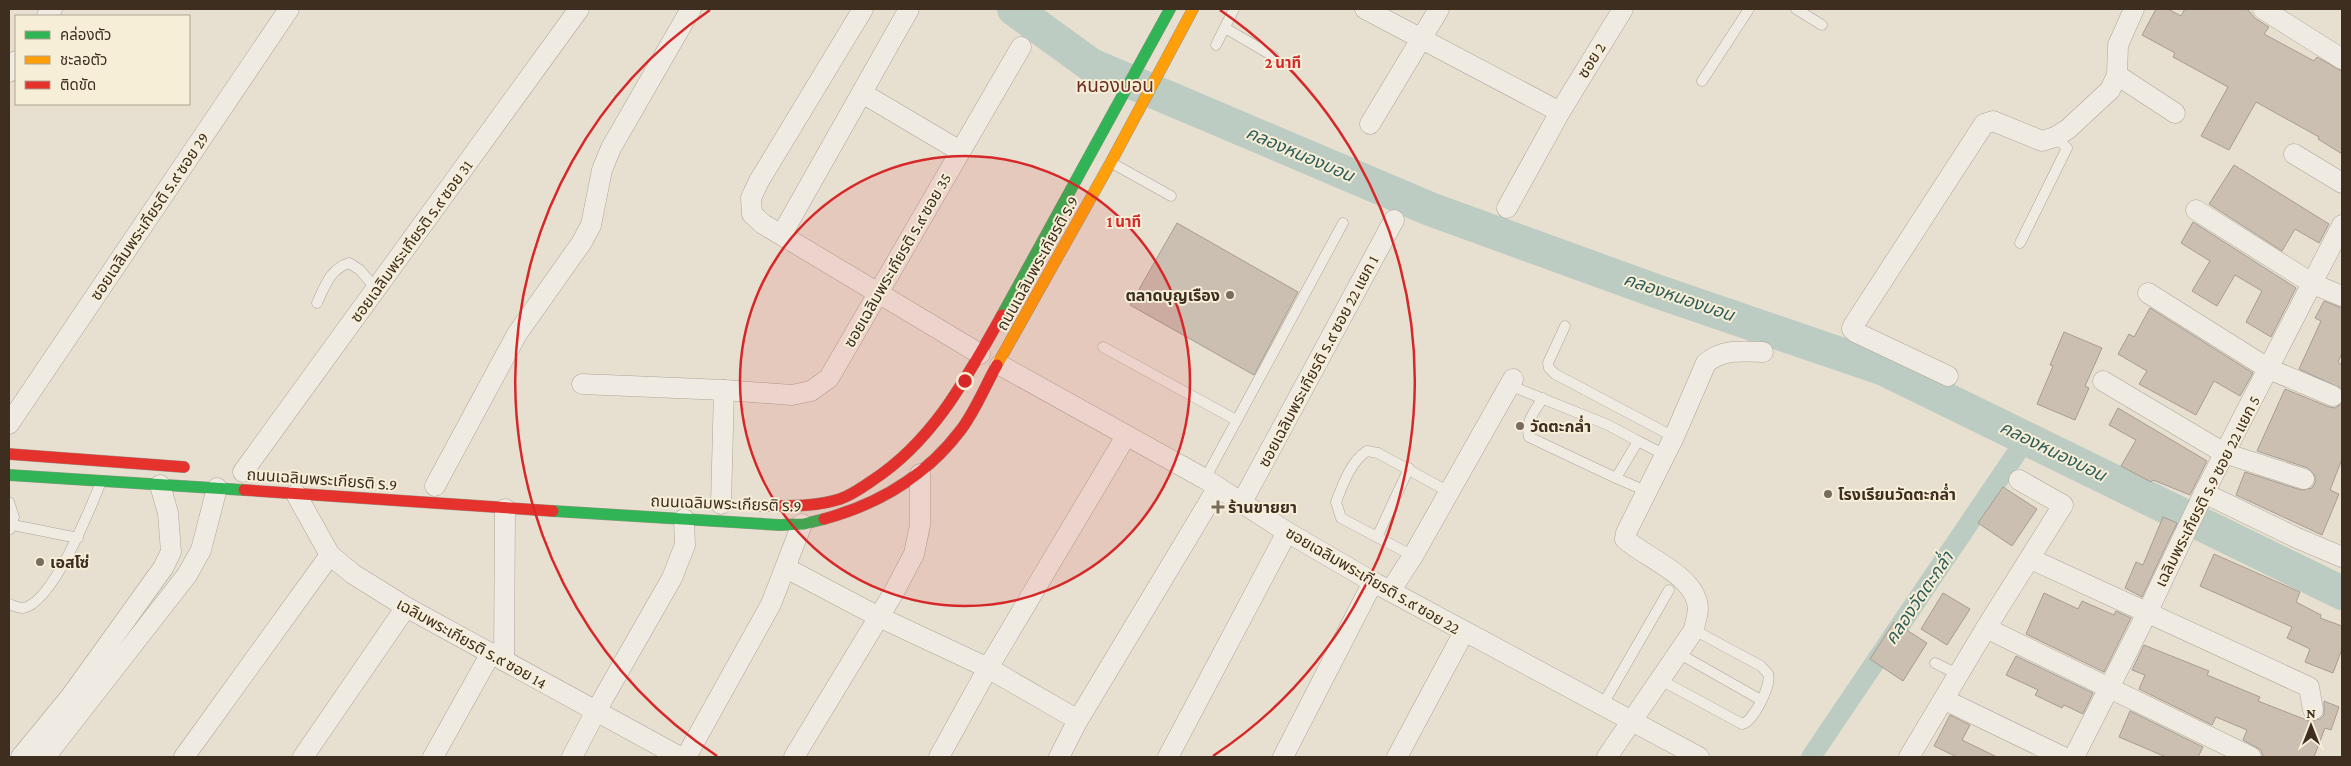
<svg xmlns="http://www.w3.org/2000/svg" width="2351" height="766" font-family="'Crimson Pro','Noto Sans Thai',serif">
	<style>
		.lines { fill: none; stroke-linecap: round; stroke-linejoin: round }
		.canal { stroke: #bcccc2; stroke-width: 20 }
		.river { stroke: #bcccc2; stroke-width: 34 }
		.building { fill: #cbbfb2; stroke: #a89c90 }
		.lane-casing { stroke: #ada599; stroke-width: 11 }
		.street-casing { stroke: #ada599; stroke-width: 21 }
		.fast-casing { stroke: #9c958a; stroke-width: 12 }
		.slow-casing { stroke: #9c958a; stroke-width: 12 }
		.jam-casing { stroke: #9c958a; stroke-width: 12 }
		.lane { stroke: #efebe3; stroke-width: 10 }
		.street { stroke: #efebe3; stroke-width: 20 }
		.fast { stroke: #30b455; stroke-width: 11 }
		.slow { stroke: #ff9f0a; stroke-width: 11 }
		.jam { stroke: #e5322d; stroke-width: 11 }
		.ring { fill: none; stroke: #d62828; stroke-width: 2.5 }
		.poi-dot { fill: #786c5e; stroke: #f7eed8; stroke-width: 2 }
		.labels { text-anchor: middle; stroke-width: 4; stroke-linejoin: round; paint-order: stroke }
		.street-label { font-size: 16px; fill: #3d2e20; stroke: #f7eed8 }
		.poi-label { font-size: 16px; font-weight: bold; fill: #3d2e20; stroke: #f7eed8; text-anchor: start }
		.water-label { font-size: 18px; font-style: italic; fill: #2f5d5a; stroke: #f7eed8 }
		.quarter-label { font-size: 19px; fill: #6b2e1e; stroke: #f7eed8 }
		.centre { fill: #d62828; stroke: #f7eed8; stroke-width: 2.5 }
		.ring-label { font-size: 15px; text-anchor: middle; font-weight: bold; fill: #d62828; stroke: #f7eed8; stroke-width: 4; stroke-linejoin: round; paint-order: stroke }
	</style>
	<rect width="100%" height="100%" fill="#e7e0d1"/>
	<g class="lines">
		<path class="canal" d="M 1811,757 L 2026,439"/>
		<path class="river" d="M 1014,9 L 1091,65 L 1430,209 L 1656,291 L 1884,369 L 2342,593"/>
	</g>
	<g class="building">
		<path d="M 2156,9 L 2168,9 L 2181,16 L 2185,9 L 2247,9 L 2256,19 L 2269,27 L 2264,34 L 2314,61 L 2317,57 L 2342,71 L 2342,154 L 2318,139 L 2319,137 L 2256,102 L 2229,150 L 2201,136 L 2228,87 L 2173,57 L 2175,53 L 2142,35 Z"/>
		<path d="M 2234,165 L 2329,224 L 2319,243 L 2295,229 L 2282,251 L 2209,204 Z"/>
		<path d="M 2193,222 L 2296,288 L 2271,337 L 2246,322 L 2262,291 L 2235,275 L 2217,306 L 2192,291 L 2210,261 L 2181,243 Z"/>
		<path d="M 1177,223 L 1298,292 L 1254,375 L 1130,305 Z"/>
		<path d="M 2324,301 L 2342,308 L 2342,353 L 2338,362 L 2342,365 L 2342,389 L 2299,369 L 2321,321 L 2315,318 Z"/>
		<path d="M 2150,308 L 2253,373 L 2240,396 L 2214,381 L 2196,415 L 2139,384 L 2147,371 L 2118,354 L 2129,334 L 2134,337 Z"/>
		<path d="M 2064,332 L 2102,348 L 2085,386 L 2089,388 L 2075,420 L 2037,404 L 2053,366 L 2050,365 Z"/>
		<path d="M 2285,389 L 2329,407 L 2335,408 L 2342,403 L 2342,459 L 2330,490 L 2339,494 L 2322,535 L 2236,495 L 2245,472 L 2301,490 L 2312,488 L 2315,483 L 2315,476 L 2308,468 L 2257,451 Z"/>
		<path d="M 2118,408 L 2207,461 L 2190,495 L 2153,480 L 2151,482 L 2121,466 L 2136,440 L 2109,425 Z"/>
		<path d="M 2003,487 L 2037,509 L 2012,546 L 1978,523 Z"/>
		<path d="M 2163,517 L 2177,523 L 2142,597 L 2125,588 L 2136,562 L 2143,565 Z"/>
		<path d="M 2214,554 L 2300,592 L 2296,602 L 2321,615 L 2320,618 L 2342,626 L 2342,649 L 2333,673 L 2305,662 L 2310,649 L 2287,638 L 2292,627 L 2200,586 Z"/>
		<path d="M 1943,593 L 1970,609 L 1947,645 L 1921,629 Z"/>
		<path d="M 2044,593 L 2078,609 L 2082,601 L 2114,615 L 2116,611 L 2131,618 L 2104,672 L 2026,634 Z"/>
		<path d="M 1894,622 L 1927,643 L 1903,681 L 1870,659 Z"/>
		<path d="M 2144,645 L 2209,671 L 2207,675 L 2260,697 L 2258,701 L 2309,721 L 2320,719 L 2324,715 L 2324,701 L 2339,707 L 2331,730 L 2325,728 L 2314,757 L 2263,757 L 2261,750 L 2243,740 L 2247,730 L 2216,717 L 2212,725 L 2139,689 L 2145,675 L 2132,670 Z"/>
		<path d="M 2016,656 L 2093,693 L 2083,714 L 2064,705 L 2062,708 L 2035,695 L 2038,690 L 2006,675 Z"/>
		<path d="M 2130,711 L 2203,747 L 2198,757 L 2166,757 L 2119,737 Z"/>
		<path d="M 1950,715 L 1970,725 L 1962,740 L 1997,757 L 1957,757 L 1934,746 Z"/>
	</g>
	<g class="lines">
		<g class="lane-casing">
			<g id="lane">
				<path d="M 1796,9 L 1822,25"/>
				<path d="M 1225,28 L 1273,56"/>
				<path d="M 1216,45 L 1234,9"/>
				<path d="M 1702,81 L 1749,9"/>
				<path d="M 1112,163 L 1171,196"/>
				<path d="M 2020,243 L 2067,148 L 2055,137"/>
				<path d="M 317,303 C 325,286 330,269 349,263 L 360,270 L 376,289"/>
				<path d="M 1565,326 L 1548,363 L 1549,368 L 1555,374 L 1674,437"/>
				<path d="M 1103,347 L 1236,420"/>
				<path d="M 1509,385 L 1608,425 L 1638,441 L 1616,478 L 1529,437 C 1525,421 1535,411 1543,398"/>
				<path d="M 1638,441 L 1665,455"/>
				<path d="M 1616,478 L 1646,491"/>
				<path d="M 1205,479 L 1343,223"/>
				<path d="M 9,502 L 14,517 L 10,529"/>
				<path d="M 13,525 L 78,538"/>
				<path d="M 1377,537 L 1409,468"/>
				<path d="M 1413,556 L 1341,518 L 1336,502 C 1343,484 1351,461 1367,451 L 1378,453 L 1449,492"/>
				<path d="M 9,604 C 14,606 18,608 23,608 C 53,603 90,509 101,482"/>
				<path d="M 1678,653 L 1761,700"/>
				<path d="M 1935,663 L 1959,675"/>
				<path d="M 1659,679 L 1742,724 C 1753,722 1772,685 1768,674 L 1761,666 L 1694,630"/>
				<path d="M 1602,706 L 1669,590"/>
			</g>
		</g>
		<g class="street-casing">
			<g id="street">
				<path d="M 863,9 L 759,181 L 751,198 L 752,214 L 763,224 L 980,354"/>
				<path d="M 1365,9 L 1560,112"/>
				<path d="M 2263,9 L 2342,59"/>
				<path d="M 47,16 L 52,9"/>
				<path d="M 9,72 L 16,61"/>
				<path d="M 2117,75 L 2175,113"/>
				<path d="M 862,93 L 960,151"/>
				<path d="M 1370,124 L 1439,9"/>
				<path d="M 2294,154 L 2342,183"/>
				<path d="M 1507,208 L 1560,112 L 1623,9"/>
				<path d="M 2196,210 L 2313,284 L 2342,296"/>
				<path d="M 782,234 L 909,9"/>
				<path d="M 2148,293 L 2269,369 L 2333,396"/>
				<path d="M 1000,365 L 1205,479 L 1287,532 L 1373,582 L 1699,757"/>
				<path d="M 1948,376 L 1855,332 L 1852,329 L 1853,326 L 1984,124 L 1993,121 L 2042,141 L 2055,137 L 2068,129 L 2110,90 L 2117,75 L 2118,45 L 2134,9"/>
				<path d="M 2103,381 L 2224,453 L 2304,479"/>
				<path d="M 582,384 L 724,390 L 792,395 L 811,391 L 829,378 L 1021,47"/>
				<path d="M 9,424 L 289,9"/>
				<path d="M 243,472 L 579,9"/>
				<path d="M 435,486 L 517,334 L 582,242 L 591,225 L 602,170 L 611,148 L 691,9"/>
				<path d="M 2204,493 L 2297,538 L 2342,557"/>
				<path d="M 296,494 L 330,555 L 353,574 L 406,607 L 680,757"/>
				<path d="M 1242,502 L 1394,220"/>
				<path d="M 721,504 L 724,390"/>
				<path d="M 2031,559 L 2309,687 L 2313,710"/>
				<path d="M 786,568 L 879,617 L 988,668 L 1078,720"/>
				<path d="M 1391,590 L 1413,556 L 1513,379"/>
				<path d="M 1986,628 L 2251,757"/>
				<path d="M 504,661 L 505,509"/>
				<path d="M 1945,700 L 2063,757"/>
				<path d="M 21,757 L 71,696 L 163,568 L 171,552 L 168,513 L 160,485"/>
				<path d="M 45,757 L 187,575 L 201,550 L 217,488"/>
				<path d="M 184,757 L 330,555"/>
				<path d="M 303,757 L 406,607"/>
				<path d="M 433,757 L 491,653"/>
				<path d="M 572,757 L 596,711 L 672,578 L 685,545 L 684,519"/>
				<path d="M 686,757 L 771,604 L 802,524"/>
				<path d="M 794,757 L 894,592 L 914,554 L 920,525 L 920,474"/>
				<path d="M 939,757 L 988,668 L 1126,436"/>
				<path d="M 1059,757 L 1078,720 L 1218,487"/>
				<path d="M 1168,757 L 1287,532"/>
				<path d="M 1283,757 L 1373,582"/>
				<path d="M 1397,757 L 1464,632"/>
				<path d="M 1607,757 L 1694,630 C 1695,623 1697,617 1698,610 C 1698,576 1647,559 1625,539 L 1626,533 L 1674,437 L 1706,363 C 1723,349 1741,351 1763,352"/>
				<path d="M 1909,757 L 1986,628 L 2063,505 L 2019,480"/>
				<path d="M 2074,757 L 2147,613 L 2204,493 L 2342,225"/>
			</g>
		</g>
		<g class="fast-casing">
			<g id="fast">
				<path d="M 1002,315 L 1170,9"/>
				<path d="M 9,475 L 244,490"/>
				<path d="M 553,511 L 780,525 L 804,524 L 824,519"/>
			</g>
		</g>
		<g class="slow-casing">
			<path id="slow" d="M 997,365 L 1111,162 L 1193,9"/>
		</g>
		<g class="jam-casing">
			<g id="jam">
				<path d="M 9,454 L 184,467"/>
				<path d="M 244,490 L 553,511"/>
				<path d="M 761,506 C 787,506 815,507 840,499 C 852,495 863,487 873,480 C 934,440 967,377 1002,315"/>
				<path d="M 824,519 C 879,504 925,477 960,431 C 975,412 985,386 997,365"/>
			</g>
		</g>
		<use href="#lane" class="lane"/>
		<use href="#street" class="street"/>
		<use href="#fast" class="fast"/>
		<use href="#slow" class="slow"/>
		<use href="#jam" class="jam"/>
	</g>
	<circle cx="965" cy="381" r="225" fill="#d62828" fill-opacity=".12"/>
	<g class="ring">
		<circle cx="965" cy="381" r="225"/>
		<path d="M717 756A450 450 0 0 1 710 10M1220 10A450 450 0 0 1 1213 756"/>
	</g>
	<g class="poi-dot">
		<circle cx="1230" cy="295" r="5"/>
		<circle cx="1520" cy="426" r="5"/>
		<circle cx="1828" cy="494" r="5"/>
		<path d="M1215.5 499.5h5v5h5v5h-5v5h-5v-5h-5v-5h5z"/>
		<circle cx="40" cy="562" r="5"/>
	</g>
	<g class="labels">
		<g class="street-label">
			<text transform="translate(1591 60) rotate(-58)" y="6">ซอย 2</text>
			<text transform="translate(149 216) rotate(-56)" y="6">ซอยเฉลิมพระเกียรติ ร.๙ ซอย 29</text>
			<text transform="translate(411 241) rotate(-54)" y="6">ซอยเฉลิมพระเกียรติ ร.๙ ซอย 31</text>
			<text transform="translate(897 260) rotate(-60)" y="6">ซอยเฉลิมพระเกียรติ ร.๙ ซอย 35</text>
			<text transform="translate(1037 263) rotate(-61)" y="6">ถนนเฉลิมพระเกียรติ ร.9</text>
			<text transform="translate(1318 361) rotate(-62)" y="6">ซอยเฉลิมพระเกียรติ ร.๙ ซอย 22 แยก 1</text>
			<text transform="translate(322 479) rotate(4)" y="6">ถนนเฉลิมพระเกียรติ ร.9</text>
			<text transform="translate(2207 491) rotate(-63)" y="6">เฉลิมพระเกียรติ ร.9 ซอย 22 แยก 5</text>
			<text transform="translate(726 503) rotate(2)" y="6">ถนนเฉลิมพระเกียรติ ร.9</text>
			<text transform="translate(1373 580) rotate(30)" y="6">ซอยเฉลิมพระเกียรติ ร.๙ ซอย 22</text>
			<text transform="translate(472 643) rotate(29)" y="6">เฉลิมพระเกียรติ ร.๙ ซอย 14</text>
		</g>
		<g class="poi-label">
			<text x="1220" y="301" text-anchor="end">ตลาดบุญเรือง</text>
			<text x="1530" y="432">วัดตะกล่ำ</text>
			<text x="1838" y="500">โรงเรียนวัดตะกล่ำ</text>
			<text x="1228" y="513">ร้านขายยา</text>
			<text x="50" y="568">เอสโซ่</text>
		</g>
		<g class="water-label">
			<text transform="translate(1300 154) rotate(23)" y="6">คลองหนองบอน</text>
			<text transform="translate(1679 297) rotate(19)" y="6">คลองหนองบอน</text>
			<text transform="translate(2053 451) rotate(26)" y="6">คลองหนองบอน</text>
			<text transform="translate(1919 598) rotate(-56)" y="6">คลองวัดตะกล่ำ</text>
		</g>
		<g class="quarter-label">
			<text x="1115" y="92">หนองบอน</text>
		</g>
	</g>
	<circle cx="965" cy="381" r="8" class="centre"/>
	<g class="ring-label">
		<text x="1283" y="68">2 นาที</text>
		<text x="1124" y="227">1 นาที</text>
	</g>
	<rect width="2351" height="766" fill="none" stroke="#3d2e20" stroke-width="20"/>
	<rect x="15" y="15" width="175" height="90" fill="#f7eed8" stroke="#ada18e"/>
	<rect x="25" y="31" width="25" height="8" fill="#30b455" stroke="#ada18e"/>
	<text x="60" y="40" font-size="15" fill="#3d2e20">คล่องตัว</text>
	<rect x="25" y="56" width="25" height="8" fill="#ff9f0a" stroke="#ada18e"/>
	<text x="60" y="65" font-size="15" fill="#3d2e20">ชะลอตัว</text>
	<rect x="25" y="81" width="25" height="8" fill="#e5322d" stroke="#ada18e"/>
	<text x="60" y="90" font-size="15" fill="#3d2e20">ติดขัด</text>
	<g transform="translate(2311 726)" stroke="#f7eed8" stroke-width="4" paint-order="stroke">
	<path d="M0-4L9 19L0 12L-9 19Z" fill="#3d2e20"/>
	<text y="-8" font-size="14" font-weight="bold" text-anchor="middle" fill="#3d2e20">N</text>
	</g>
</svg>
